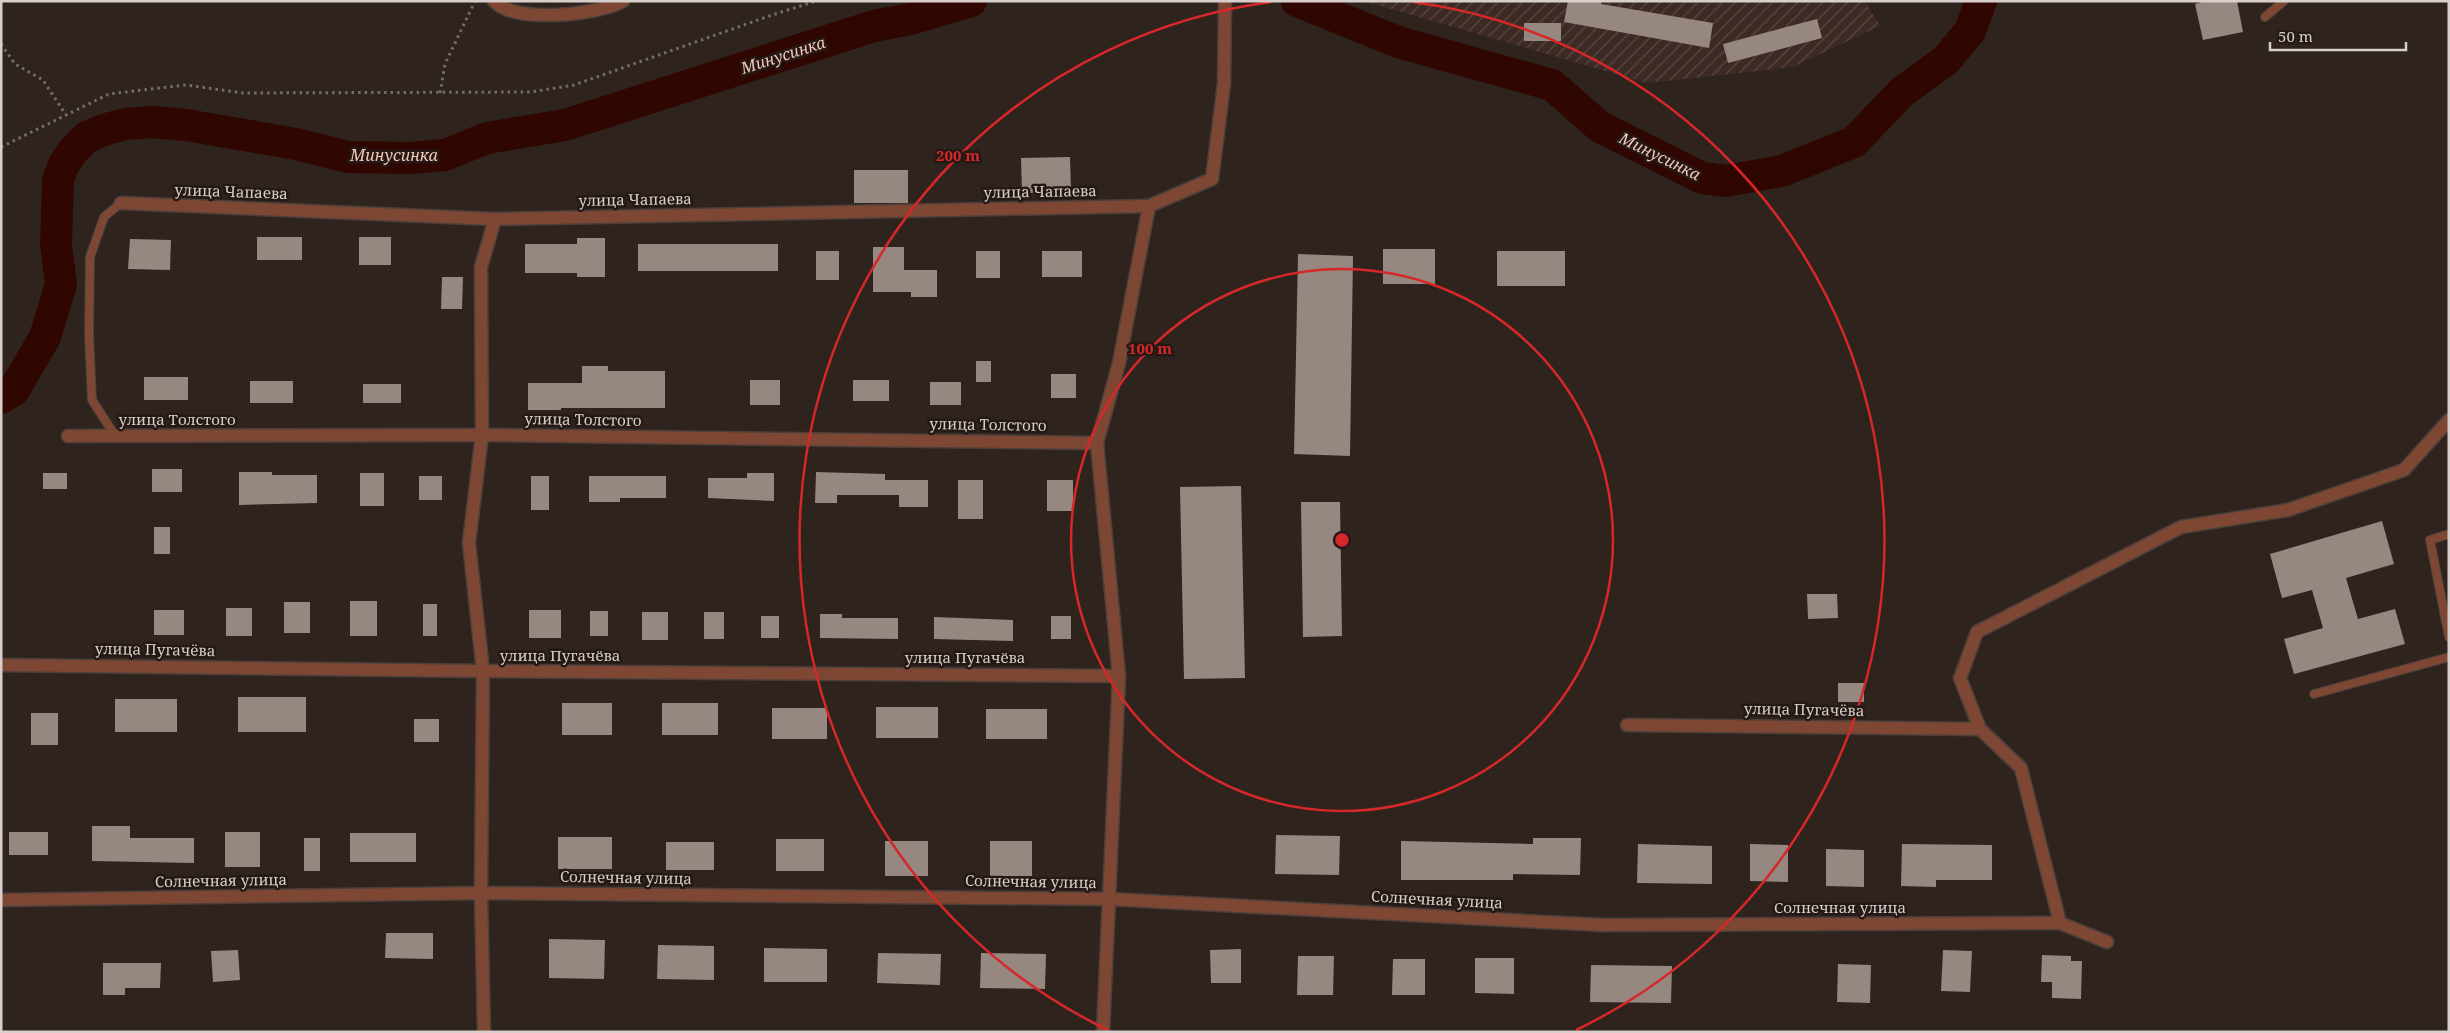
<svg xmlns="http://www.w3.org/2000/svg" width="2450" height="1033" font-family="'Noto Serif',serif">
	<style>
		.industrial { fill: url(#industrial-furrows) }
		.lines { fill: none; stroke-linecap: round; stroke-linejoin: round }
		.river { stroke: #300700; stroke-width: 32 }
		.building { fill: #968781 }
		.service-casing { stroke: #4a3f3a; stroke-width: 10 }
		.minor-casing { stroke: #4a3f3a; stroke-width: 15 }
		.tertiary-casing { stroke: #4a3f3a; stroke-width: 15 }
		.path { stroke: #776d68; stroke-width: 3; stroke-dasharray: 2.5 4; stroke-linecap: butt }
		.service { stroke: #7d4734; stroke-width: 8 }
		.minor { stroke: #7d4734; stroke-width: 12 }
		.tertiary { stroke: #7d4734; stroke-width: 12 }
		.ring { fill: none; stroke: #d62828; stroke-width: 2.5 }
		.labels { text-anchor: middle; stroke-width: 5; stroke-linejoin: round; paint-order: stroke }
		.street-label { font-size: 15px; fill: #d8cfcc; stroke: #251915 }
		.water-label { font-size: 16px; font-style: italic; fill: #f5c5b5; stroke: #251915 }
		.centre { fill: #d62828; stroke: #251915; stroke-width: 2.5 }
		.ring-label { font-size: 15px; text-anchor: middle; font-weight: bold; fill: #d62828; stroke: #251915; stroke-width: 5; stroke-linejoin: round; paint-order: stroke }
	</style>
	<defs>
		<pattern id="industrial-furrows" width="10" height="10" patternUnits="userSpaceOnUse" patternTransform="scale(1.25)"><rect width="10" height="10" fill="#3d2a24"/><path d="M-1 1l2-2M0 10L10 0M9 11l2-2" fill="none" stroke="#584843"/></pattern>
	</defs>
	<rect width="100%" height="100%" fill="#2f231e"/>
	<path class="industrial" d="M 1363,1 L 1865,1 L 1880,26 L 1793,67 L 1647,83 Z"/>
	<g class="lines">
		<g class="river">
			<path d="M 1297,1 L 1398,42 L 1552,85 L 1600,127 L 1702,178 L 1726,181 L 1782,171 L 1854,142 L 1902,92 L 1946,60 L 1970,31 L 1981,1"/>
			<path d="M 1,398 L 14,390 L 45,337 L 61,284 L 56,245 L 58,180 L 64,164 L 73,151 L 87,137 L 106,129 L 126,124 L 152,122 L 186,125 L 296,144 L 348,157 L 410,158 L 445,155 L 487,138 L 565,125 L 874,26 L 911,19 L 971,1"/>
		</g>
	</g>
	<g class="building">
		<path d="M 1568,1 L 1602,1 L 1601,4 L 1713,23 L 1709,48 L 1564,22 Z"/>
		<path d="M 2205,1 L 2237,1 L 2243,32 L 2203,40 L 2195,4 Z"/>
		<path d="M 1817,19 L 1822,38 L 1728,63 L 1723,44 Z"/>
		<rect x="1524" y="23" width="37" height="18"/>
		<path d="M 1070,157 L 1071,192 L 1022,193 L 1021,158 Z"/>
		<rect x="854" y="170" width="54" height="33"/>
		<rect x="257" y="237" width="45" height="23"/>
		<rect x="359" y="237" width="32" height="28"/>
		<path d="M 577,238 L 605,238 L 605,277 L 577,277 L 577,273 L 525,273 L 525,244 L 577,244 Z"/>
		<path d="M 130,239 L 171,240 L 170,270 L 128,269 Z"/>
		<rect x="638" y="244" width="140" height="27"/>
		<path d="M 873,247 L 904,247 L 904,270 L 937,270 L 937,297 L 911,297 L 911,292 L 873,292 Z"/>
		<rect x="1383" y="249" width="52" height="35"/>
		<rect x="816" y="251" width="23" height="29"/>
		<rect x="976" y="251" width="24" height="27"/>
		<rect x="1042" y="251" width="40" height="26"/>
		<rect x="1497" y="251" width="68" height="35"/>
		<path d="M 1298,254 L 1353,256 L 1350,456 L 1294,454 Z"/>
		<path d="M 442,277 L 463,277 L 462,309 L 441,309 Z"/>
		<rect x="976" y="361" width="15" height="21"/>
		<path d="M 582,366 L 608,366 L 608,371 L 665,371 L 665,408 L 561,408 L 561,410 L 528,410 L 528,383 L 582,383 Z"/>
		<rect x="1051" y="374" width="25" height="24"/>
		<rect x="144" y="377" width="44" height="23"/>
		<rect x="750" y="380" width="30" height="25"/>
		<rect x="853" y="380" width="36" height="21"/>
		<rect x="250" y="381" width="43" height="22"/>
		<rect x="930" y="382" width="31" height="23"/>
		<rect x="363" y="384" width="38" height="19"/>
		<rect x="152" y="469" width="30" height="23"/>
		<path d="M 239,472 L 272,472 L 272,475 L 317,475 L 317,503 L 239,505 Z"/>
		<path d="M 816,472 L 885,474 L 885,480 L 928,480 L 928,507 L 899,507 L 899,495 L 837,495 L 837,503 L 815,503 Z"/>
		<rect x="43" y="473" width="24" height="16"/>
		<rect x="360" y="473" width="24" height="33"/>
		<path d="M 747,473 L 774,473 L 774,501 L 708,498 L 708,478 L 747,478 Z"/>
		<rect x="419" y="476" width="23" height="24"/>
		<rect x="531" y="476" width="18" height="34"/>
		<path d="M 589,476 L 666,476 L 666,498 L 620,498 L 620,502 L 589,502 Z"/>
		<rect x="958" y="480" width="25" height="39"/>
		<rect x="1047" y="480" width="26" height="31"/>
		<path d="M 1241,486 L 1245,678 L 1184,679 L 1180,487 Z"/>
		<path d="M 1301,502 L 1340,502 L 1342,636 L 1303,637 Z"/>
		<path d="M 2382,521 L 2394,564 L 2346,578 L 2358,619 L 2395,609 L 2405,644 L 2294,674 L 2284,639 L 2323,628 L 2312,590 L 2282,598 L 2270,554 Z"/>
		<rect x="154" y="527" width="16" height="27"/>
		<path d="M 1807,594 L 1837,594 L 1838,618 L 1808,619 Z"/>
		<rect x="350" y="601" width="27" height="35"/>
		<rect x="284" y="602" width="26" height="31"/>
		<rect x="423" y="604" width="14" height="32"/>
		<rect x="226" y="608" width="26" height="28"/>
		<rect x="154" y="610" width="30" height="25"/>
		<rect x="529" y="610" width="32" height="28"/>
		<rect x="590" y="611" width="18" height="25"/>
		<rect x="642" y="612" width="26" height="28"/>
		<rect x="704" y="612" width="20" height="27"/>
		<path d="M 820,614 L 842,614 L 842,618 L 898,618 L 898,639 L 820,638 Z"/>
		<rect x="761" y="616" width="18" height="22"/>
		<rect x="1051" y="616" width="20" height="23"/>
		<path d="M 934,617 L 1013,620 L 1013,641 L 934,639 Z"/>
		<rect x="1838" y="683" width="26" height="19"/>
		<rect x="238" y="697" width="68" height="35"/>
		<rect x="115" y="699" width="62" height="33"/>
		<rect x="562" y="703" width="50" height="32"/>
		<rect x="662" y="703" width="56" height="32"/>
		<rect x="876" y="707" width="62" height="31"/>
		<rect x="772" y="708" width="55" height="31"/>
		<rect x="986" y="709" width="61" height="30"/>
		<rect x="31" y="713" width="27" height="32"/>
		<rect x="414" y="719" width="25" height="23"/>
		<path d="M 92,826 L 130,826 L 130,838 L 194,838 L 194,863 L 92,861 Z"/>
		<rect x="9" y="832" width="39" height="23"/>
		<rect x="225" y="832" width="35" height="35"/>
		<rect x="350" y="833" width="66" height="29"/>
		<path d="M 1276,835 L 1340,836 L 1339,875 L 1275,874 Z"/>
		<rect x="558" y="837" width="54" height="32"/>
		<rect x="304" y="838" width="16" height="33"/>
		<path d="M 1533,838 L 1581,838 L 1580,875 L 1513,874 L 1513,880 L 1401,880 L 1401,841 L 1533,844 Z"/>
		<rect x="776" y="839" width="48" height="32"/>
		<rect x="885" y="841" width="43" height="35"/>
		<rect x="990" y="841" width="42" height="35"/>
		<rect x="666" y="842" width="48" height="28"/>
		<path d="M 1638,844 L 1712,846 L 1712,884 L 1637,883 Z"/>
		<path d="M 1750,844 L 1788,845 L 1788,882 L 1750,881 Z"/>
		<path d="M 1902,844 L 1992,845 L 1992,880 L 1936,880 L 1936,887 L 1901,886 Z"/>
		<path d="M 1826,849 L 1864,850 L 1864,887 L 1826,886 Z"/>
		<path d="M 386,933 L 433,933 L 433,959 L 385,958 Z"/>
		<path d="M 549,939 L 605,940 L 604,979 L 549,978 Z"/>
		<path d="M 658,945 L 714,946 L 714,980 L 657,979 Z"/>
		<path d="M 764,948 L 827,949 L 827,982 L 764,982 Z"/>
		<path d="M 1241,949 L 1241,983 L 1211,983 L 1210,950 Z"/>
		<path d="M 238,950 L 240,980 L 213,982 L 211,951 Z"/>
		<path d="M 1943,950 L 1972,951 L 1970,992 L 1941,991 Z"/>
		<path d="M 878,953 L 941,954 L 940,985 L 877,983 Z"/>
		<path d="M 981,953 L 1046,954 L 1045,989 L 980,988 Z"/>
		<path d="M 2042,955 L 2071,956 L 2071,961 L 2082,961 L 2081,999 L 2052,998 L 2052,982 L 2041,982 Z"/>
		<path d="M 1298,956 L 1334,956 L 1333,995 L 1297,995 Z"/>
		<path d="M 1475,958 L 1514,958 L 1514,994 L 1475,993 Z"/>
		<path d="M 1393,959 L 1425,959 L 1425,995 L 1392,995 Z"/>
		<path d="M 103,963 L 161,963 L 160,988 L 125,988 L 125,995 L 103,995 Z"/>
		<path d="M 1838,964 L 1871,965 L 1870,1003 L 1837,1002 Z"/>
		<path d="M 1591,965 L 1672,966 L 1671,1003 L 1590,1002 Z"/>
	</g>
	<g class="lines">
		<g class="service-casing">
			<g id="service">
				<path d="M 2265,17 L 2284,1"/>
				<path d="M 116,437 L 92,400 L 89,334 L 90,257 L 104,217 L 121,203"/>
				<path d="M 2449,534 L 2430,540 L 2449,637"/>
				<path d="M 2314,694 L 2449,657"/>
			</g>
		</g>
		<g class="minor-casing">
			<g id="minor">
				<path d="M 494,1 C 514,24 599,15 623,1"/>
				<path d="M 121,203 L 495,219 L 1149,206"/>
				<path d="M 68,436 L 482,435 L 1097,443"/>
				<path d="M 1,665 L 483,671 L 1119,676"/>
				<path d="M 1627,725 L 1980,729"/>
				<path d="M 1,900 L 481,893 L 1108,899 L 1602,925 L 2060,923"/>
				<path d="M 2107,942 L 2060,923 L 2021,768 L 1980,729 L 1960,678 L 1977,632 L 2181,527 L 2288,510 L 2404,470 L 2449,420"/>
				<path d="M 484,1032 L 481,893 L 483,671 L 469,543 L 482,435 L 481,267 L 495,219"/>
			</g>
		</g>
		<g class="tertiary-casing">
			<path id="tertiary" d="M 1103,1032 L 1119,676 L 1097,443 L 1119,363 L 1149,206 L 1212,179 L 1224,84 L 1225,1"/>
		</g>
		<g class="path">
			<path d="M 1,44 L 15,64 L 43,80 L 66,115"/>
			<path d="M 440,93 L 445,64 L 475,1"/>
			<path d="M 1,147 L 109,94 L 186,85 L 243,93 L 531,92 L 574,85 L 772,15 L 816,1"/>
		</g>
		<use href="#service" class="service"/>
		<use href="#minor" class="minor"/>
		<use href="#tertiary" class="tertiary"/>
	</g>
	<g class="ring">
		<circle cx="1342" cy="540" r="271"/>
		<path d="M1108 1030A543 543 0 0 1 1271 2M1413 2A543 543 0 0 1 1576 1030"/>
	</g>
	<g class="labels">
		<g class="street-label">
			<text transform="translate(231 192) rotate(2)" y="5">улица Чапаева</text>
			<text transform="translate(1040 192) rotate(-1)" y="5">улица Чапаева</text>
			<text transform="translate(635 200) rotate(-1)" y="5">улица Чапаева</text>
			<text x="177" y="425">улица Толстого</text>
			<text transform="translate(583 420) rotate(1)" y="5">улица Толстого</text>
			<text transform="translate(988 425) rotate(1)" y="5">улица Толстого</text>
			<text transform="translate(155 650) rotate(1)" y="5">улица Пугачёва</text>
			<text x="560" y="661">улица Пугачёва</text>
			<text x="965" y="663">улица Пугачёва</text>
			<text transform="translate(1804 710) rotate(1)" y="5">улица Пугачёва</text>
			<text transform="translate(626 878) rotate(1)" y="5">Солнечная улица</text>
			<text transform="translate(221 881) rotate(-1)" y="5">Солнечная улица</text>
			<text transform="translate(1031 882) rotate(1)" y="5">Солнечная улица</text>
			<text transform="translate(1437 900) rotate(3)" y="5">Солнечная улица</text>
			<text x="1840" y="913">Солнечная улица</text>
		</g>
		<g class="water-label">
			<text transform="translate(783 55) rotate(-18)" y="6">Минусинка</text>
			<text x="394" y="161">Минусинка</text>
			<text transform="translate(1660 156) rotate(26)" y="6">Минусинка</text>
		</g>
	</g>
	<circle cx="1342" cy="540" r="8" class="centre"/>
	<g class="ring-label">
		<text x="958" y="161">200 m</text>
		<text x="1150" y="354">100 m</text>
	</g>
	<rect width="2450" height="1033" fill="none" stroke="#d8cfcc" stroke-width="5"/>
	<path d="M2270 42v8h136v-8" fill="none" stroke="#d8cfcc" stroke-width="2.5"/>
	<text x="2278" y="42" font-size="15" fill="#d8cfcc" stroke="#251915" stroke-width="4" paint-order="stroke">50 m</text>
</svg>
